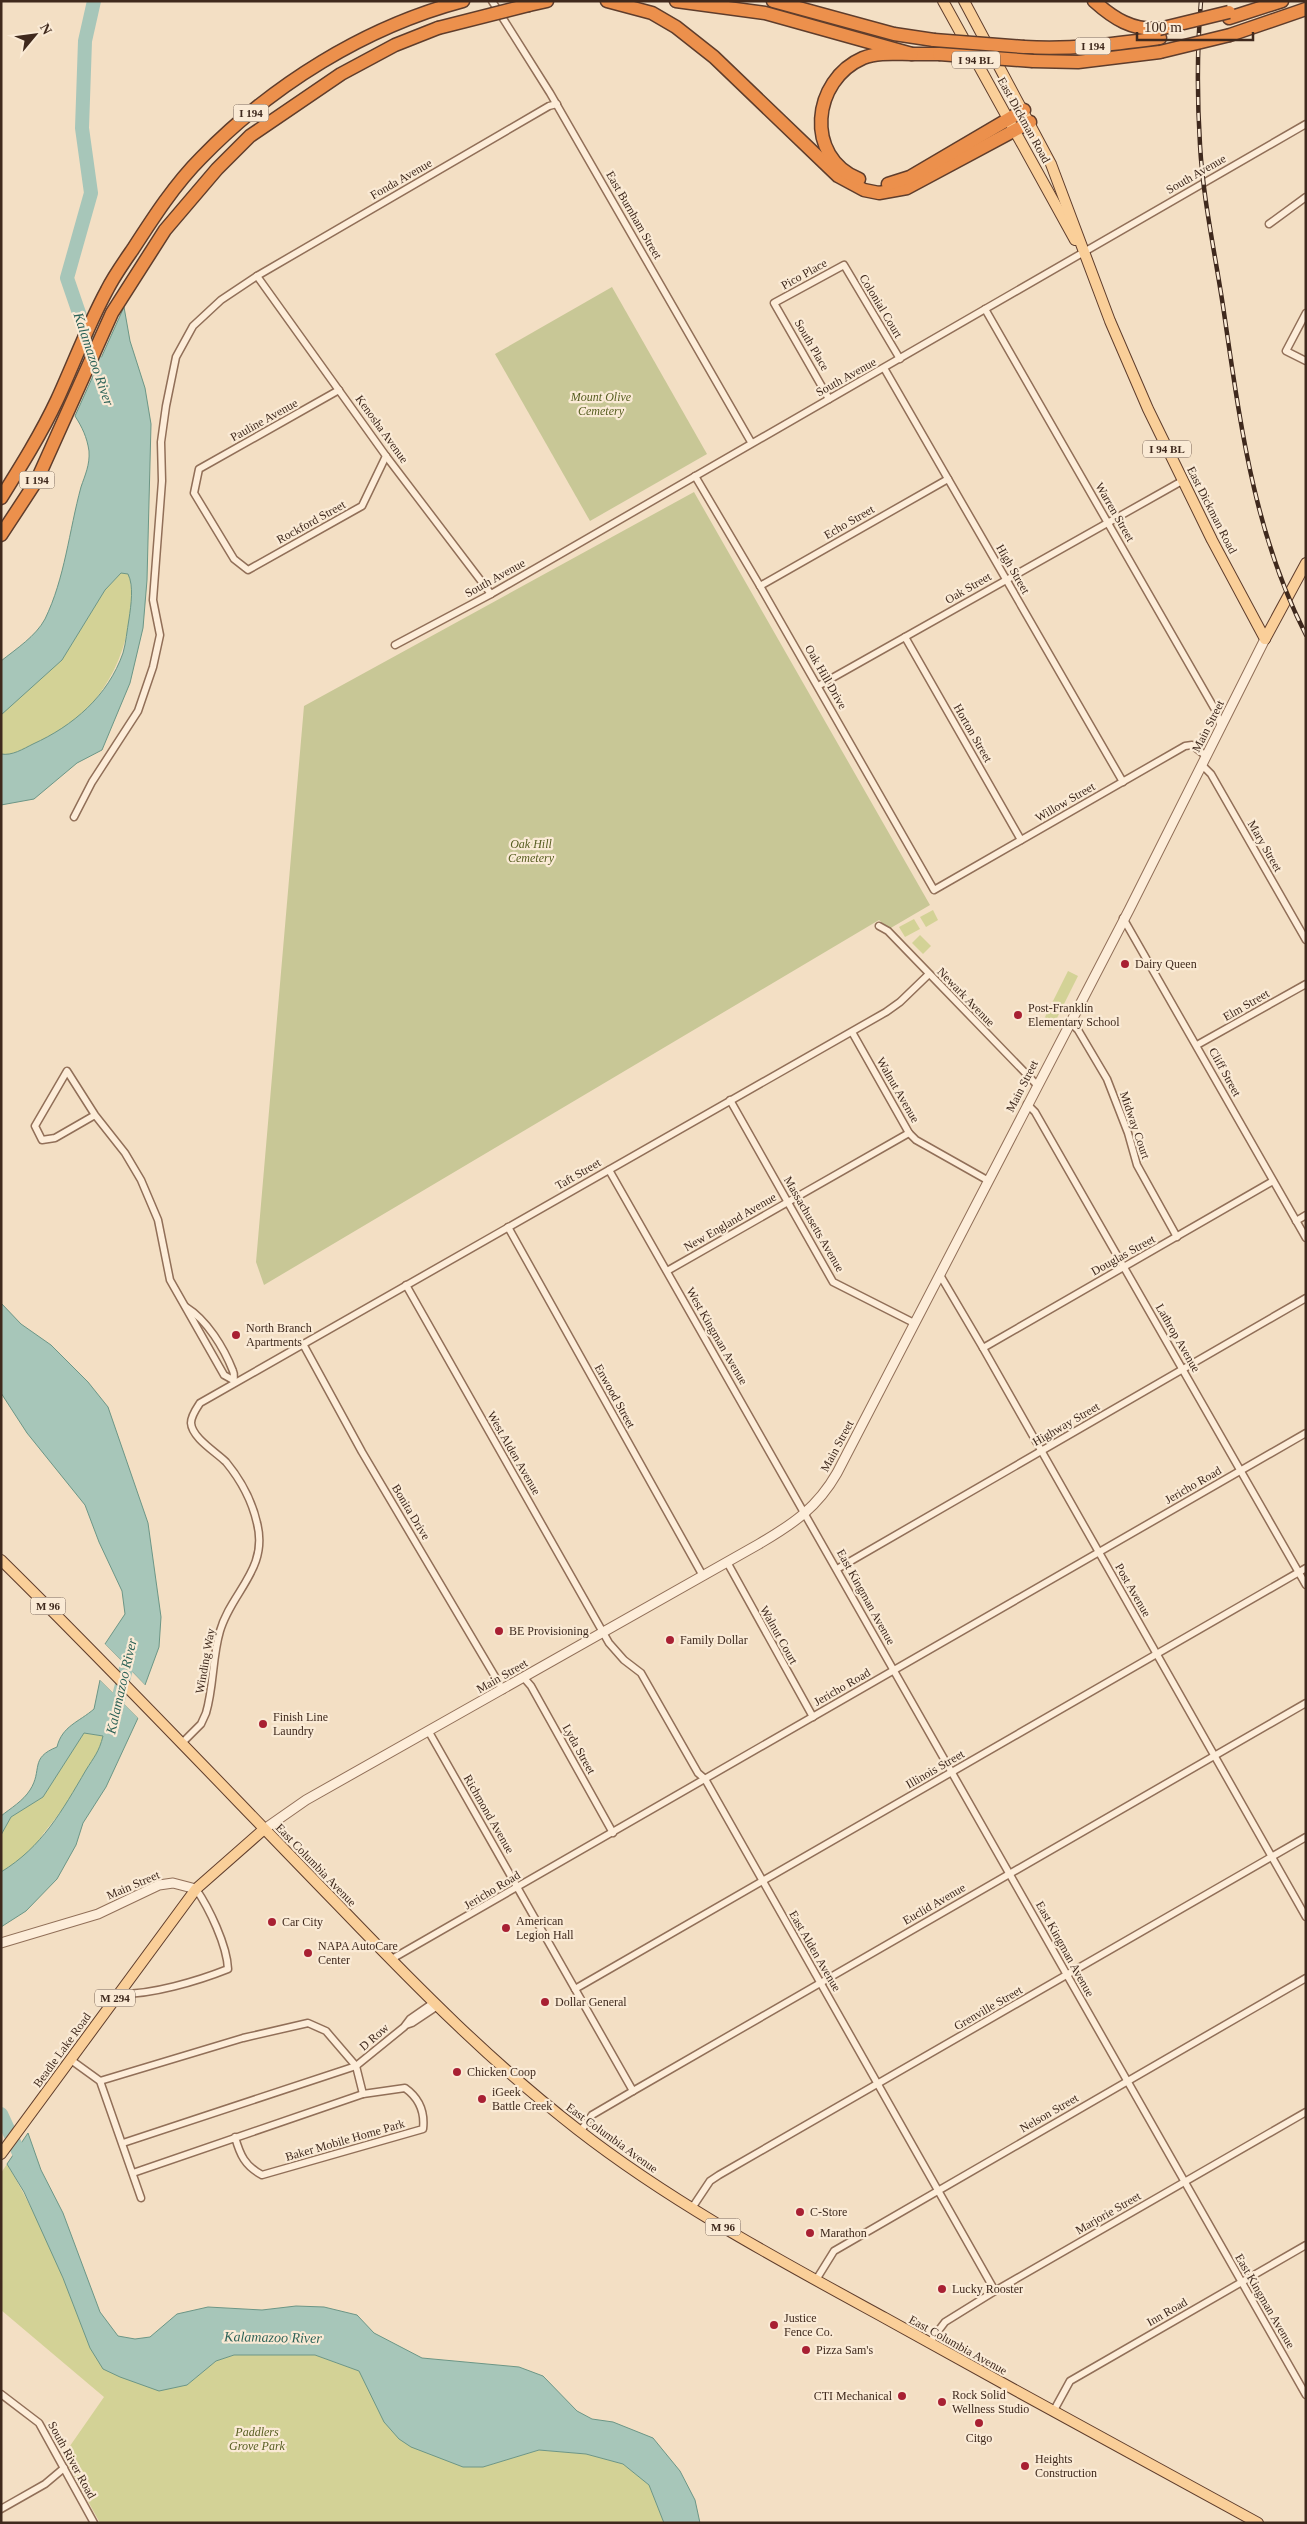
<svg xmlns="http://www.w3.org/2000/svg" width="1307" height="2524" font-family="'Times New Roman',serif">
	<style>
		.green { fill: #d3d296 }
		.cemetery { fill: #c8c796 }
		.water { fill: #a7c6b9; stroke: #6c9686 }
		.pier { fill: #f3dfc4 }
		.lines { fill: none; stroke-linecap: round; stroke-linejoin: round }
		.river { stroke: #a7c6b9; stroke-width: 14 }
		.minor-casing { stroke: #916f58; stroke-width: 9 }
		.tertiary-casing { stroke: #916f58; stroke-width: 11 }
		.primary-casing { stroke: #5f3d2c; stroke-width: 12 }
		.motorway-casing { stroke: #5f3d2c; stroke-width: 15 }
		.minor { stroke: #fdedd9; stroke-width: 6 }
		.tertiary { stroke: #fdedd9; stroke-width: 9 }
		.primary { stroke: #facf99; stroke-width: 10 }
		.motorway { stroke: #ec904c; stroke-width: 12 }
		.rail-casing { stroke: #3f291d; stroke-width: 4.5 }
		.rail { stroke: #faead5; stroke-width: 2.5; stroke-dasharray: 8; stroke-linecap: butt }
		.motorway-bridge-casing { stroke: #5f3d2c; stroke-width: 15; stroke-linecap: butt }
		.motorway-bridge { stroke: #ec904c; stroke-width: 12 }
		.poi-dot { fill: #a82033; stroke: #faead5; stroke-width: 2 }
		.labels { text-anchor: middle; stroke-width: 4.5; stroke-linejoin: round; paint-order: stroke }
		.shield { fill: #faead5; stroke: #776354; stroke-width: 1 }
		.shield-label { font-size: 11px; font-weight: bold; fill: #3f291d }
		.street-label { font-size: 12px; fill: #3f291d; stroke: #faead5 }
		.park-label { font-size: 12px; font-style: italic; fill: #575e21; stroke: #faead5 }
		.poi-label { font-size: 12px; fill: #3f291d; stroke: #faead5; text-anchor: start }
		.water-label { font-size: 14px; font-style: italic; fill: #2b6156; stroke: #faead5 }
	</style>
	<rect width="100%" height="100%" fill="#f3dfc4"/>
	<g class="green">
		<path d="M 121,573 L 128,573 L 130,578 C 137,632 113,694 67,726 C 59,732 49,736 40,741 C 29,747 14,756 1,754 L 2,713 L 62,660 L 105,590 Z"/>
		<path d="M 933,910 L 938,920 L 926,927 L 920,917 Z"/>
		<path d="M 914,919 L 920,929 L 905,937 L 899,927 Z"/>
		<path d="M 920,935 L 931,946 L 923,954 L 912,943 Z"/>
		<path d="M 1068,971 L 1078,976 L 1051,1030 L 1041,1025 Z"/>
		<path d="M 84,1733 L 103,1736 C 95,1768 64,1808 43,1834 C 40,1838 39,1844 35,1847 C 24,1856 14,1865 1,1872 L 2,1830 L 11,1817 L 43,1797 Z"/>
		<path d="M 7,2164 C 41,2221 67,2285 90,2348 L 187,2385 L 216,2361 L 234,2355 L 315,2355 L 359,2371 L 483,2467 L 539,2450 L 586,2454 L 623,2464 L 649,2485 L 664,2523 L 100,2523 L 63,2456 L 104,2397 L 1,2310 L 1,2173 Z"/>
	</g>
	<g class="cemetery">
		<path d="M 612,287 L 707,454 L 590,521 L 495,354 Z"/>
		<path d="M 694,492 L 930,905 L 889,929 L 879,920 L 264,1285 L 256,1262 L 304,706 Z"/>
	</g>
	<g class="water">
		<path d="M 124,307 L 130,341 L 145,388 L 151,424 L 147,580 L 143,628 L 130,683 L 102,750 L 77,763 L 34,799 L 1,805 L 1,754 C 12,756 23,749 33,744 C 73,726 108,696 123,653 C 126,643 127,630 129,619 C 131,605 134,586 128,574 L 121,573 L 105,590 L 62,660 L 1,715 L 1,661 C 16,649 36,636 45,619 C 65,578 69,531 81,487 C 85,475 90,465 89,451 C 87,437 82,427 75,416 Z"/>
		<path d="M 1,1303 L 21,1324 L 51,1345 L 88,1382 L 108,1407 L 148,1523 L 161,1617 L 159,1647 L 145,1685 L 105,1644 L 125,1614 L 122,1591 L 99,1542 L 85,1505 L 27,1433 L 1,1393 Z"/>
		<path d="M 100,1680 L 138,1718 L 106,1787 L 83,1823 L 76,1845 L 57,1879 L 26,1911 L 1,1927 L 1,1872 C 42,1847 62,1811 86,1770 C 94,1757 99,1752 103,1736 L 84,1733 L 43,1797 L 11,1817 L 1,1835 L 1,1816 C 11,1808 23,1801 30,1790 C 43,1770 29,1758 57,1747 C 62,1726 79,1722 94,1709 Z"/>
		<path d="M 28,2133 L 41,2170 L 63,2213 L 100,2312 L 118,2336 L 135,2339 L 150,2337 L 177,2314 L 208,2307 L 262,2310 L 296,2306 L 324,2307 L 357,2315 L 374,2333 L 422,2358 L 519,2367 L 543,2376 L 577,2411 L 592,2419 L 613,2422 L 653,2438 L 680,2471 L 695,2500 L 700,2523 L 664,2523 L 649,2485 L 623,2464 L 586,2454 L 539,2450 L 483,2467 L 463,2467 L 411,2447 L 399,2439 L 384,2422 L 359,2371 L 315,2355 L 234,2355 L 216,2361 L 187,2385 L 159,2391 L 120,2377 L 103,2369 L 90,2348 L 63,2278 L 24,2192 L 7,2164 Z"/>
	</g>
	<g class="pier">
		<path d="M 105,1644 L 145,1685 L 147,1687 L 143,1687 L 104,1647 Z"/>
		<path d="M 98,1678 L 102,1678 L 140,1717 L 140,1720 Z"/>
	</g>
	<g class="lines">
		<g class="river">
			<path d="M 94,1 L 85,41 L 82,128 L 91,193 L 67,278 L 103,383"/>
			<path d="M 114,1716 L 131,1649"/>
			<path d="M 1,2114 L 24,2164"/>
		</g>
		<g class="minor-casing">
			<g id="minor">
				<path d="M 492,1 L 550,93 L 751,442"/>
				<path d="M 1269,224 L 1306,197"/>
				<path d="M 257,276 L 386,456 L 491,594"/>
				<path d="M 985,309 L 1217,713 L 1221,728"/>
				<path d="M 1306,313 L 1286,351 L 1306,361"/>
				<path d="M 884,368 L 1123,782"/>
				<path d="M 339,390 L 199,469 L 194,493 L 234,559 L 248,570 L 362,506 L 386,456"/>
				<path d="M 829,399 L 774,303 L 844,265 L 900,359"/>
				<path d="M 695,476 L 760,586 L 934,890 L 1185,746 L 1192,745 L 1206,756"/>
				<path d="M 760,586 L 948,479"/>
				<path d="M 905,637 L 1021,840"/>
				<path d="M 395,645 L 491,594 L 1306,124"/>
				<path d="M 818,686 L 1182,481"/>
				<path d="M 1202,765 L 1211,774 L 1306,940"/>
				<path d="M 74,817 L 92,782 L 138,711 L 153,667 L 160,635 L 153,600 L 162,481 L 161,442 L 166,406 L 176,357 L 193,326 L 221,300 L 257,276 L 549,106 L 557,104"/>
				<path d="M 1123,918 L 1306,1238"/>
				<path d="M 879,926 L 888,931 L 1037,1085"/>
				<path d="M 1070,1022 L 1078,1030 L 1107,1079 L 1128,1133 L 1137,1165 L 1177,1237"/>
				<path d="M 852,1032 L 909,1133 L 916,1140 L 987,1180"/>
				<path d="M 1197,1045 L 1306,984"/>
				<path d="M 730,1100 L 833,1282 L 914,1323"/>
				<path d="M 1027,1104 L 1035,1112 L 1306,1585"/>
				<path d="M 95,1115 L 55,1138 L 42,1140 L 35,1126 L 67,1071 L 95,1115 L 125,1153 L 141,1180 L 158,1220 L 170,1280 L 224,1375 L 233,1380"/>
				<path d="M 609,1170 L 1306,2395"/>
				<path d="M 1296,1221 L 1306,1215"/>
				<path d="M 508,1227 L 703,1576"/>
				<path d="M 667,1271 L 909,1133"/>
				<path d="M 940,1275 L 983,1348 L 1306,1917"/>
				<path d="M 406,1285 L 609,1643 L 624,1660 L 641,1673 L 698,1773 L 705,1779 L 995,2291"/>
				<path d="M 186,1307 C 207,1320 224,1348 233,1371 C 235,1375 233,1378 234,1382"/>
				<path d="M 303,1344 L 362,1452 L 503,1690"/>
				<path d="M 983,1348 L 1273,1181"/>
				<path d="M 727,1562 L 813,1717"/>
				<path d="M 837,1569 L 1306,1298"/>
				<path d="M 524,1678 L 531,1686 L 613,1833"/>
				<path d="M 429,1732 L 633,2091"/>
				<path d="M 181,1744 L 201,1724 L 206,1713 C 214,1686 212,1658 220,1631 C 231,1592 269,1569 257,1523 C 252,1501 240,1479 226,1462 C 216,1452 192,1438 191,1423 C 191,1416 196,1409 200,1403 L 886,1012 L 900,1002 L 929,974"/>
				<path d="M 390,1960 L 1306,1433"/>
				<path d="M 575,1989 L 1306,1568"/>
				<path d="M 118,1994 C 151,1995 198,1981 228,1969 C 227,1945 209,1908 196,1889"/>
				<path d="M 406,2025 L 412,2023 L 436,2007"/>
				<path d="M 71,2060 L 100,2081 L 141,2198"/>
				<path d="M 100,2081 L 243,2038 L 308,2023 L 326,2031 L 356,2066 L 363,2094"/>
				<path d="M 580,2132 L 592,2115 L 633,2091 L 1306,1703"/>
				<path d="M 123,2143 L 356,2066 L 404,2027 L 410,2019 L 433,2003"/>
				<path d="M 133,2173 L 363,2094 L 405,2088 C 419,2098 425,2112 423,2129 L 262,2175 C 245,2166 240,2155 235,2137"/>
				<path d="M 692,2208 L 710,2181 L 719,2175 L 1306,1837"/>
				<path d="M 816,2280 L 834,2251 L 1306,1978"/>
				<path d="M 929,2343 L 945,2322 L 995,2291 L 1306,2112"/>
				<path d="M 1,2394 L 39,2423 L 94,2523"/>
				<path d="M 1053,2412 L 1070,2381 L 1306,2245"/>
				<path d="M 1,2509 L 45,2484 L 64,2468"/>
			</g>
		</g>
		<g class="tertiary-casing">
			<g id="tertiary">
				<path d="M 263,1830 L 306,1800 L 759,1544 C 793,1524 817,1508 837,1473 L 1129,910 L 1265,639"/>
				<path d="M 1,1943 L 98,1914 L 159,1885 L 173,1883 L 196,1889"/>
			</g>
		</g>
		<g class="primary-casing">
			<g id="primary">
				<path d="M 943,1 L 1075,240"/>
				<path d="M 964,1 L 1051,164 L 1110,321 L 1148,409 L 1212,540 L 1265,639"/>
				<path d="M 1265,639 L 1306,563"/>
				<path d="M 1,1560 C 117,1674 229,1793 343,1910 C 418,1988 492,2063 577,2129 C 672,2203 779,2260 885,2318 C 1009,2387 1133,2455 1258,2523"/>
				<path d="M 1,2154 L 196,1889 L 263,1830"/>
			</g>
		</g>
		<g class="motorway-casing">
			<g id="motorway">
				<path d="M 607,1 L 652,13 L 676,27 L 714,57 L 838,176 L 864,190 L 879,193 L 907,188 L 1030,122"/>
				<path d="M 676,1 L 765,13 L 912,54 L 939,54"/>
				<path d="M 773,1 L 894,34 L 934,40"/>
				<path d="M 1094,1 C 1114,19 1132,30 1159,29"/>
				<path d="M 529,5 L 547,1"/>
				<path d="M 1229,18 L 1282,1"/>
				<path d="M 1230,35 L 1306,9"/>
				<path d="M 1024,47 C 1071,50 1115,44 1160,38"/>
				<path d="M 1033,61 L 1078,62 L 1160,52"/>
				<path d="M 859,179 C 804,157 812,80 863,58 C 878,52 896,54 912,54"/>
				<path d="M 888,184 L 910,177 L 1024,110"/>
				<path d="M 1,498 C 21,466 41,434 57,400 C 74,363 88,325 107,290 C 114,276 124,262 133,249 C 153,218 175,184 201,158 C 272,85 365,27 463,1"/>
				<path d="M 1,535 L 37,480 L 112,313 L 165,230 L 217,169 L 250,136 L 341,74 L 395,45 L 438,28"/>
			</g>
		</g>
		<use href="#minor" class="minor"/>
		<use href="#tertiary" class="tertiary"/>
		<use href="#primary" class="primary"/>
		<use href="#motorway" class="motorway"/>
		<g class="rail-casing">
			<path id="rail" d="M 1201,1 C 1197,49 1197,97 1200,145 C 1203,199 1215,253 1223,306 C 1240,421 1253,531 1306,635"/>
		</g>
		<use href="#rail" class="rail"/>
		<g class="motorway-bridge-casing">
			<g id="motorway-bridge">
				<path d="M 438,28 L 529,5"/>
				<path d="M 1159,29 L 1229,12"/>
				<path d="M 934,40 L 1024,47"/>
				<path d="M 1160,52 L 1230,35"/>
				<path d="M 939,54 L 1033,61"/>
			</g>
		</g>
		<use href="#motorway-bridge" class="motorway-bridge"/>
	</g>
	<g class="poi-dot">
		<circle cx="1125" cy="964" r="5"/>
		<circle cx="1018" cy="1015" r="5"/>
		<circle cx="236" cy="1335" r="5"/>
		<circle cx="499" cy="1631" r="5"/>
		<circle cx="670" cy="1640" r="5"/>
		<circle cx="263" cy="1724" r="5"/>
		<circle cx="272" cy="1922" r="5"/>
		<circle cx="506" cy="1928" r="5"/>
		<circle cx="308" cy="1953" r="5"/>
		<circle cx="545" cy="2002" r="5"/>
		<circle cx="457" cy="2072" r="5"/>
		<circle cx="482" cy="2099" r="5"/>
		<circle cx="800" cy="2212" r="5"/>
		<circle cx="810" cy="2233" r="5"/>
		<circle cx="942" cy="2289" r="5"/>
		<circle cx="774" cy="2325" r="5"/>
		<circle cx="806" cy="2350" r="5"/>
		<circle cx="902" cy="2396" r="5"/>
		<circle cx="942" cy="2402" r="5"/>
		<circle cx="979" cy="2423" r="5"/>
		<circle cx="1025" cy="2466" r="5"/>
	</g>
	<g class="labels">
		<g class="shield">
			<rect x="1075.5" y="37.5" width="35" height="17" rx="4"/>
			<rect x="952" y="51.5" width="48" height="17" rx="4"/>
			<rect x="233.5" y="104.5" width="35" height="17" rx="4"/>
			<rect x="1143" y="440.5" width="48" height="17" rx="4"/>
			<rect x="19.5" y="471.5" width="35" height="17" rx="4"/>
			<rect x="30.5" y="1597.5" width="35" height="17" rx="4"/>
			<rect x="95" y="1989.5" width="40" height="17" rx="4"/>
			<rect x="705.5" y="2218.5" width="35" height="17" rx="4"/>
		</g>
		<g class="shield-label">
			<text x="1093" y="50">I 194</text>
			<text x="976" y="64">I 94 BL</text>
			<text x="251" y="117">I 194</text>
			<text x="1167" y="453">I 94 BL</text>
			<text x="37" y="484">I 194</text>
			<text x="48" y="1610">M 96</text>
			<text x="115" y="2002">M 294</text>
			<text x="723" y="2231">M 96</text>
		</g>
		<g class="street-label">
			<text transform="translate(1024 120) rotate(61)" y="4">East Dickman Road</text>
			<text transform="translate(1196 174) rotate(-30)" y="4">South Avenue</text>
			<text transform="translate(401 179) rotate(-30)" y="4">Fonda Avenue</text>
			<text transform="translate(634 215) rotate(60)" y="4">East Burnham Street</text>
			<text transform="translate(804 274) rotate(-29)" y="4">Pico Place</text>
			<text transform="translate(881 306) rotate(59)" y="4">Colonial Court</text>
			<text transform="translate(812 345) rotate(60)" y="4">South Place</text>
			<text transform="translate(846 377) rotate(-29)" y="4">South Avenue</text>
			<text transform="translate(264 420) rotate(-29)" y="4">Pauline Avenue</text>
			<text transform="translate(382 429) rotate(54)" y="4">Kenosha Avenue</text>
			<text transform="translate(1212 510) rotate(63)" y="4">East Dickman Road</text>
			<text transform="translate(1115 512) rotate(60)" y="4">Warren Street</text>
			<text transform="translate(311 522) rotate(-29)" y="4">Rockford Street</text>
			<text transform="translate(849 522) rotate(-30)" y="4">Echo Street</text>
			<text transform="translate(1013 569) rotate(60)" y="4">High Street</text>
			<text transform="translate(495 578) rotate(-29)" y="4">South Avenue</text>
			<text transform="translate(968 588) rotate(-30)" y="4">Oak Street</text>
			<text transform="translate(826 677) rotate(60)" y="4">Oak Hill Drive</text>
			<text transform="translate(1208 726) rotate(-63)" y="4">Main Street</text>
			<text transform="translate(973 733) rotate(60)" y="4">Horton Street</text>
			<text transform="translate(1065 802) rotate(-30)" y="4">Willow Street</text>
			<text transform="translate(1265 846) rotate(60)" y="4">Mary Street</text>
			<text transform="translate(966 997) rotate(46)" y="4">Newark Avenue</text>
			<text transform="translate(1246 1005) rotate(-30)" y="4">Elm Street</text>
			<text transform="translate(1225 1072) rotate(61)" y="4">Cliff Street</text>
			<text transform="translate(1022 1086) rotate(-63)" y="4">Main Street</text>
			<text transform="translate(898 1090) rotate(60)" y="4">Walnut Avenue</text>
			<text transform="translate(1135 1125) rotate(71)" y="4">Midway Court</text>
			<text transform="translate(578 1174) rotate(-30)" y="4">Taft Street</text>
			<text transform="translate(730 1222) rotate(-30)" y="4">New England Avenue</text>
			<text transform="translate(814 1224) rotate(60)" y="4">Massachusetts Avenue</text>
			<text transform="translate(1123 1255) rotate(-29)" y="4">Douglas Street</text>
			<text transform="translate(717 1336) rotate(60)" y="4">West Kingman Avenue</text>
			<text transform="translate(1178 1338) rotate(60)" y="4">Lathrop Avenue</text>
			<text transform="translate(615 1396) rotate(61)" y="4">Enwood Street</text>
			<text transform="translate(1066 1424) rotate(-30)" y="4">Highway Street</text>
			<text transform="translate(837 1446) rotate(-62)" y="4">Main Street</text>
			<text transform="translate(514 1453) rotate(60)" y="4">West Alden Avenue</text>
			<text transform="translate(1193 1485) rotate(-30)" y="4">Jericho Road</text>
			<text transform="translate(411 1512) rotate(59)" y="4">Bonita Drive</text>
			<text transform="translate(1133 1590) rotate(60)" y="4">Post Avenue</text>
			<text transform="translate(866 1597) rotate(61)" y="4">East Kingman Avenue</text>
			<text transform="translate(779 1635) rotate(61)" y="4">Walnut Court</text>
			<text transform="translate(205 1661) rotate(-80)" y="4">Winding Way</text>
			<text transform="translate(502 1676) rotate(-30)" y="4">Main Street</text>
			<text transform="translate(842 1687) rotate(-30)" y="4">Jericho Road</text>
			<text transform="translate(579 1749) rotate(61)" y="4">Lyda Street</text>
			<text transform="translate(935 1769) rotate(-30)" y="4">Illinois Street</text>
			<text transform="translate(489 1814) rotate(60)" y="4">Richmond Avenue</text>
			<text transform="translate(316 1865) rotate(46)" y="4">East Columbia Avenue</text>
			<text transform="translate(133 1885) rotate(-23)" y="4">Main Street</text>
			<text transform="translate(492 1890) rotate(-31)" y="4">Jericho Road</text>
			<text transform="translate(934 1904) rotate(-30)" y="4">Euclid Avenue</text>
			<text transform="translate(1065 1949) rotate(61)" y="4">East Kingman Avenue</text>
			<text transform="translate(815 1951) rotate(60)" y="4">East Alden Avenue</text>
			<text transform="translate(988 2008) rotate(-30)" y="4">Grenville Street</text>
			<text transform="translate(374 2037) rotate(-41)" y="4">D Row</text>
			<text transform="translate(62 2050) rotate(-54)" y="4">Beadle Lake Road</text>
			<text transform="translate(1049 2113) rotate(-30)" y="4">Nelson Street</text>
			<text transform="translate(612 2138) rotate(36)" y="4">East Columbia Avenue</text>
			<text transform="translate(345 2140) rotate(-16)" y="4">Baker Mobile Home Park</text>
			<text transform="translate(1108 2213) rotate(-30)" y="4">Marjorie Street</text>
			<text transform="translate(1265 2301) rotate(60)" y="4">East Kingman Avenue</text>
			<text transform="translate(1167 2312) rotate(-30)" y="4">Inn Road</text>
			<text transform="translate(958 2345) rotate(29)" y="4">East Columbia Avenue</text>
			<text transform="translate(72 2460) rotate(61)" y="4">South River Road</text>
		</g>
		<g class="park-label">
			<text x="601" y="401">Mount Olive<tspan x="601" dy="14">Cemetery</tspan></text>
			<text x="531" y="848">Oak Hill<tspan x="531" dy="14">Cemetery</tspan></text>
			<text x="257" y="2436">Paddlers<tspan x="257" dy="14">Grove Park</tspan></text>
		</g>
		<g class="poi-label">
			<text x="1135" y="968">Dairy Queen</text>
			<text x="1028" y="1012">Post-Franklin<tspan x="1028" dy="14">Elementary School</tspan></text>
			<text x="246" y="1332">North Branch<tspan x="246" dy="14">Apartments</tspan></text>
			<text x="509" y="1635">BE Provisioning</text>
			<text x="680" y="1644">Family Dollar</text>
			<text x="273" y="1721">Finish Line<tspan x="273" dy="14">Laundry</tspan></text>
			<text x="516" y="1925">American<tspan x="516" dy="14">Legion Hall</tspan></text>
			<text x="282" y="1926">Car City</text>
			<text x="318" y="1950">NAPA AutoCare<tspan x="318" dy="14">Center</tspan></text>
			<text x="555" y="2006">Dollar General</text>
			<text x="467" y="2076">Chicken Coop</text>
			<text x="492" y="2096">iGeek<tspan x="492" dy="14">Battle Creek</tspan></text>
			<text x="810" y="2216">C-Store</text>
			<text x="820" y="2237">Marathon</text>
			<text x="952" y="2293">Lucky Rooster</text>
			<text x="784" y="2322">Justice<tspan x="784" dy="14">Fence Co.</tspan></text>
			<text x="816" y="2354">Pizza Sam's</text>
			<text x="952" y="2399">Rock Solid<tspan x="952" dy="14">Wellness Studio</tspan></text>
			<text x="892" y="2400" text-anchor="end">CTI Mechanical</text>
			<text x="979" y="2442" text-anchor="middle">Citgo</text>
			<text x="1035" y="2463">Heights<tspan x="1035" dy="14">Construction</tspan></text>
		</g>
		<g class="water-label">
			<text transform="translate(94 359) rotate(71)" y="5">Kalamazoo River</text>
			<text transform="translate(121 1686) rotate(-77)" y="5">Kalamazoo River</text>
			<text transform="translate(273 2337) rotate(1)" y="5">Kalamazoo River</text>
		</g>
	</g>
	<rect width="1307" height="2524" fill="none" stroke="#3f291d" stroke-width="5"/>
	<g transform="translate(35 35) rotate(61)" stroke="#faead5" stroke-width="4" paint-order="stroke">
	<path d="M0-4L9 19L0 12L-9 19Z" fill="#3f291d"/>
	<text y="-8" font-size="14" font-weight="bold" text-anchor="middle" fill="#3f291d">N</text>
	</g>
	<path d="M1137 32v8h116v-8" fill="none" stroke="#3f291d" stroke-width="2.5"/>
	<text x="1144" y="32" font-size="15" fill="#3f291d" stroke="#faead5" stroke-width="4" paint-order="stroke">100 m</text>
</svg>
